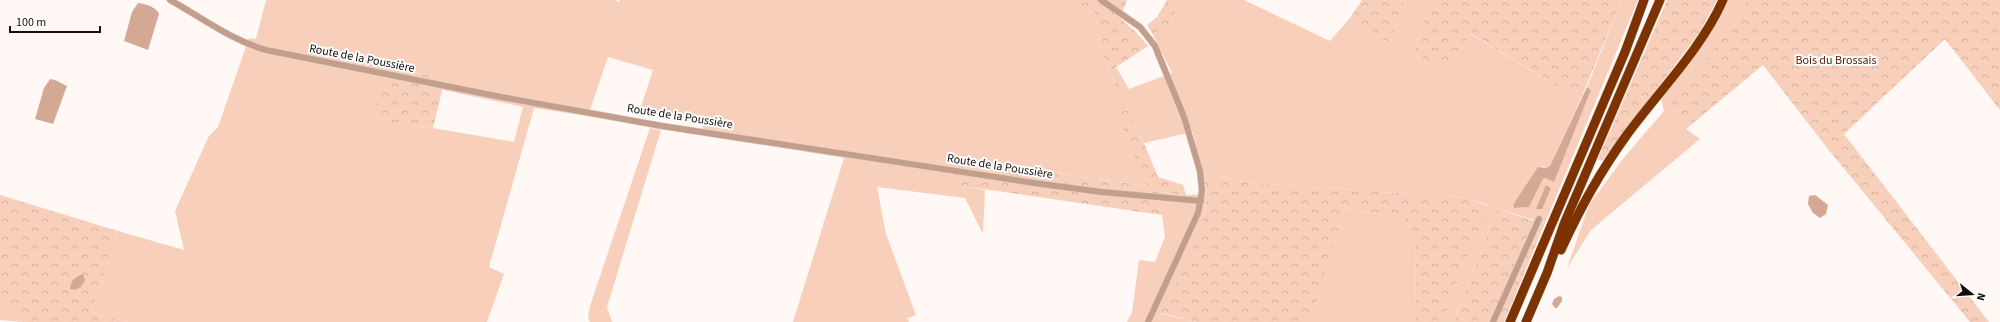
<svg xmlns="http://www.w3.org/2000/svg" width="2000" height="322" font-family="'Source Sans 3',sans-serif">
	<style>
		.green { fill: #f7cfbb; fill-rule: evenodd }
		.forest { fill: url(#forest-crowns) }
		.water { fill: #d3a995 }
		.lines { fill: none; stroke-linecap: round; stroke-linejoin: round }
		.minor-casing { stroke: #d9d3d0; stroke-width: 7 }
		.highway-casing { stroke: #d9d3d0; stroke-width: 10 }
		.minor { stroke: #c49e8b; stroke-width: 6 }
		.highway { stroke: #7d3300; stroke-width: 9 }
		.labels { text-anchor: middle; stroke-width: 4; stroke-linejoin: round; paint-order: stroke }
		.street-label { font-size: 12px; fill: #110e0c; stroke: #fff }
		.park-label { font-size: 12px; fill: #562202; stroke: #fff }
	</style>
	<defs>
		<pattern id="forest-crowns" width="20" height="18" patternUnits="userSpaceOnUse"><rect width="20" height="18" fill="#f7cfbb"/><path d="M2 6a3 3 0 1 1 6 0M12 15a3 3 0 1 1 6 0" fill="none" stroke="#d3b1a0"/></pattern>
	</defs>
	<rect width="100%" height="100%" fill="#fff8f5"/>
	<g class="green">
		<path d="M 266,0 L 615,0 L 619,2 L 620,0 L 1067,0 L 1095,13 L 1101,50 L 1120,95 L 1129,89 L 1172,73 L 1153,35 L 1172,22 L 1179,0 L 1244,0 L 1330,41 L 1350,18 L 1390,44 L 1405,0 L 1430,0 L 1414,55 L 1469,33 L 1573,96 L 1581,98 L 1550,166 L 1546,168 L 1542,166 L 1513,206 L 1515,208 L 1529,207 L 1543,179 L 1545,178 L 1554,181 L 1591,90 L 1587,87 L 1622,0 L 1638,0 L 1545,223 L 1497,209 L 1454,322 L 1442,322 L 1488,205 L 1467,198 L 1243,182 L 1202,173 L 1193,132 L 1144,143 L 1127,109 L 1117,115 L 1148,186 L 954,159 L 962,186 L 985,190 L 983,234 L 965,198 L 877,187 L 886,234 L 916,315 L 907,318 L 909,322 L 793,322 L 844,158 L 701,135 L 704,121 L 640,110 L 653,70 L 608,57 L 588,116 L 534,108 L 489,267 L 504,274 L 487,322 L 129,322 L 91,313 L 118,231 L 184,250 L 175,211 L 209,136 L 218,127 L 249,38 L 256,39 ZM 388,68 L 445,78 L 443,90 L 523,107 L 514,142 L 433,128 L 379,121 Z"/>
		<path d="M 1729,0 L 1746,0 L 1740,16 L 1713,51 L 1686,129 L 1700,139 L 1591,230 L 1567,268 L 1589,205 L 1622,160 L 1664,111 L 1661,99 C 1686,67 1710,36 1729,0 Z"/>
		<path d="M 650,128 L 661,130 L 607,307 L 612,322 L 590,322 L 588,318 L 590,306 Z"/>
		<path d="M 1159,192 L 1186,195 L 1206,194 C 1207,230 1177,282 1161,314 L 1197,322 L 1127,322 L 1132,312 L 1139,260 L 1155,262 L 1165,237 Z"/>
		<path d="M 1345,208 L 1405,219 L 1415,235 L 1416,322 L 1311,322 Z"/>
		<path d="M 0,302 L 22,322 L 0,320 Z"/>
	</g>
	<g class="forest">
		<path d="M 1067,0 L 1127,0 L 1120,18 L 1136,32 L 1148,46 L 1116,67 L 1129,89 L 1120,95 L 1101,50 L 1095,13 Z"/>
		<path d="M 1167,0 L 1179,0 L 1172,22 L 1153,35 L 1147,25 L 1157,17 Z"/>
		<path d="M 1362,0 L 1405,0 L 1390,44 L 1350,18 Z"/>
		<path d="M 1430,0 L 1622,0 L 1581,98 L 1573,96 L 1470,33 L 1449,68 L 1414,55 Z"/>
		<path d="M 1667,0 L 1717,0 L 1699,33 L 1602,161 L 1598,159 Z"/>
		<path d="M 1746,0 L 2000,0 L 2000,108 L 1999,109 L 1945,39 L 1844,134 L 1989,322 L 1970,322 L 1828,149 L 1763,65 L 1686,129 L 1669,106 L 1740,16 Z"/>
		<path d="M 388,68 L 445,78 L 433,128 L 379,121 L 374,113 Z"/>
		<path d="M 1127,109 L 1144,143 L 1158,177 L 1183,185 L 1186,195 L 1160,192 L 1162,215 L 962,186 L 953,173 L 954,159 L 1147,186 L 1117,115 Z"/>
		<path d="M 1202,173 L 1243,182 L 1467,198 L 1488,206 L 1442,322 L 1416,322 L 1415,235 L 1405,219 L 1345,208 L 1311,322 L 1197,322 L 1160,313 C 1175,285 1203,234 1206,203 C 1207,193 1204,183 1202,173 Z"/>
		<path d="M 0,195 L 118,231 L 91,313 L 129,322 L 22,322 L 0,302 Z"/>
		<path d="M 1497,209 L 1531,220 L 1545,223 L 1504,322 L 1454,322 Z"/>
	</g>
	<g class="water">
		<path d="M 138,3 C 146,4 156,7 159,14 L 148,50 L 124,41 L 132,12 Z"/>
		<path d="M 50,79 L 55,80 L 67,86 L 53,124 L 35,119 L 44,88 Z"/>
		<path d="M 1587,87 L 1591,90 L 1554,182 L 1545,178 L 1543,179 L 1529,207 L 1514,208 L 1513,205 L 1538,167 L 1546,168 L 1550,166 Z"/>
		<path d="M 1546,185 L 1551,188 L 1542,209 L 1536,209 Z"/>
		<path d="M 1815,195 L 1828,205 L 1826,214 L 1820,218 L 1813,213 L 1808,204 L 1809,196 Z"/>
		<path d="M 83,274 L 85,280 C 82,287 78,291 70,289 C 71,280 75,277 83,274 Z"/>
		<path d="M 1559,296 L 1562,297 L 1562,301 L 1557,308 L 1555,308 L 1552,304 L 1554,299 Z"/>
	</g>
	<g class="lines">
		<g class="minor-casing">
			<g id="minor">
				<path d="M 170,0 C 201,17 231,40 266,50 L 501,97 L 662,126 L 1041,184 L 1102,192 L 1201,201"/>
				<path d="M 1101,0 L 1140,27 L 1155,46 L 1184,117 L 1200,171 L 1202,191 L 1198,213 L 1148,322"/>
				<path d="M 1493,322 L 1539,219"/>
			</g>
		</g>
		<g class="highway-casing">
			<g id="highway">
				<path d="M 1561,250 C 1579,210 1600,172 1626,136 C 1658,92 1701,50 1723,0"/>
				<path d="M 1510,322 L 1625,52 L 1644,0"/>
				<path d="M 1526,322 L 1547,273 L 1564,224 L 1660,0"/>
			</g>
		</g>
		<use href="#minor" class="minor"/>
		<use href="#highway" class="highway"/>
	</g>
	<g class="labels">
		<g class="street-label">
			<text transform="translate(362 58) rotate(11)" y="4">Route de la Poussière</text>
			<text transform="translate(680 116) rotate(9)" y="4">Route de la Poussière</text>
			<text transform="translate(1000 166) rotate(9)" y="4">Route de la Poussière</text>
		</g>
		<g class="park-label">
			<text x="1836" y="64">Bois du Brossais</text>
		</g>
	</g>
	<g transform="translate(1972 294) rotate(107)" stroke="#ffffff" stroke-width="3" paint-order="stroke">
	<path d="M0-3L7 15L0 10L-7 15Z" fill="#110e0c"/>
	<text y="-6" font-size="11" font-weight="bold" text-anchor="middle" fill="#110e0c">N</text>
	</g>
	<path d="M10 26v6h90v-6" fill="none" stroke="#110e0c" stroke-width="2"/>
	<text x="16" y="26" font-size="12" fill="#110e0c" stroke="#ffffff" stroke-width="3" paint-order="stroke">100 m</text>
</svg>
